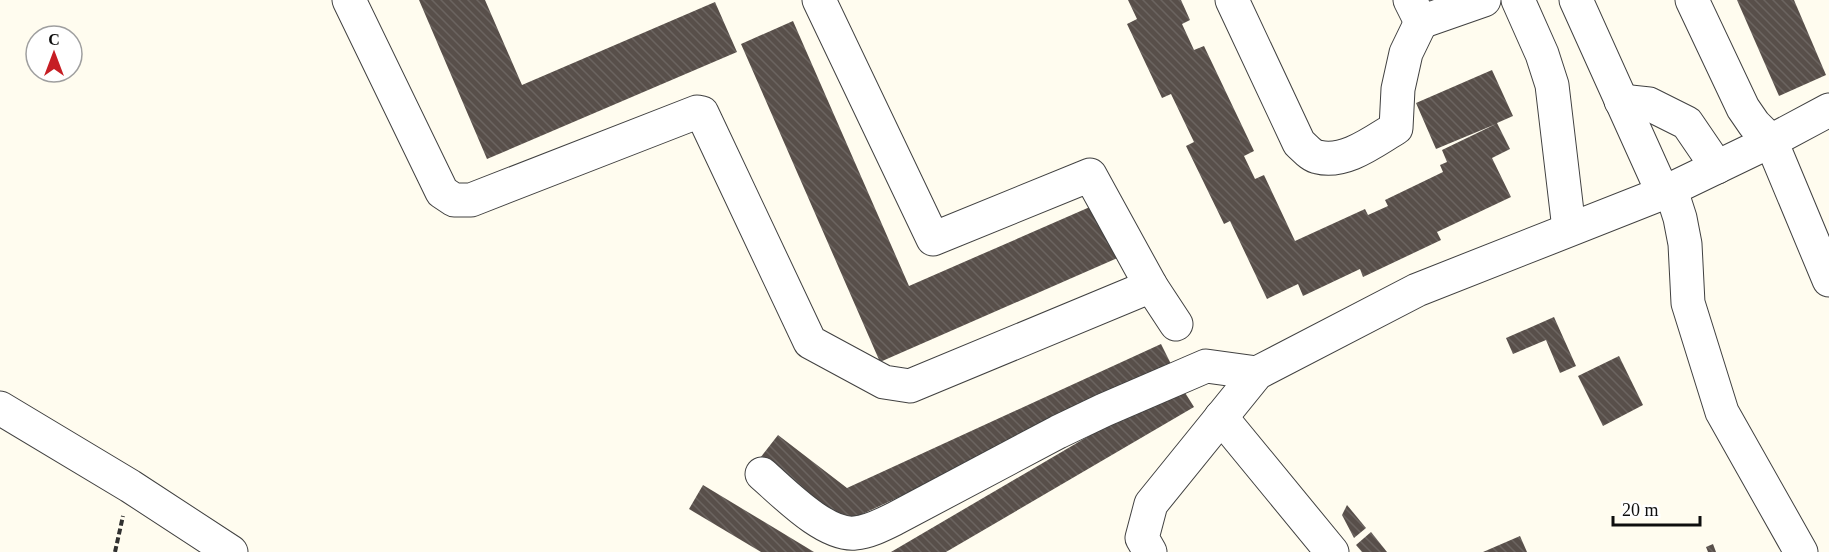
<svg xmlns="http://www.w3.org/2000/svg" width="1829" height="552" font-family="Georgia,serif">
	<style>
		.building { fill: url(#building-back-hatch) }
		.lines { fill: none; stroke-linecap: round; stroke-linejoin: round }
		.minor-casing { stroke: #414141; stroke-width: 35 }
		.path { stroke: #303030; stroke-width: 4; stroke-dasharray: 6 3; stroke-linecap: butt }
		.minor { stroke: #fff; stroke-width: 33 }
	</style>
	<defs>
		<pattern id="building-back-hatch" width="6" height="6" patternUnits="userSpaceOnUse" patternTransform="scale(1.5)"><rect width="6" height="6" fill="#584f4a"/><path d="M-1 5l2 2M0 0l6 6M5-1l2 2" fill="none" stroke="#6b6460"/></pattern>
	</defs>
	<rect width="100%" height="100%" fill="#fffcef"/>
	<g class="building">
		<path d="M 419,0 L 485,0 L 522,85 L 715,2 L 737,52 L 487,159 Z"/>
		<path d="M 1128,0 L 1181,0 L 1190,20 L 1182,24 L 1194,50 L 1204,46 L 1254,151 L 1244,156 L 1255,179 L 1264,175 L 1295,241 L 1365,209 L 1368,215 L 1388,206 L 1385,200 L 1443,172 L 1440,165 L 1447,162 L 1442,150 L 1496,124 L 1436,149 L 1416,103 L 1492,70 L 1513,116 L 1497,123 L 1510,149 L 1492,158 L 1511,197 L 1437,232 L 1441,240 L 1363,277 L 1360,269 L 1303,296 L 1298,284 L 1267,299 L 1230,221 L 1224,224 L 1186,146 L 1194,142 L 1171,94 L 1162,98 L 1127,24 L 1137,19 Z"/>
		<path d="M 1737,0 L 1794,0 L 1826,75 L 1779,96 Z"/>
		<path d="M 793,21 L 909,286 L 1099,203 L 1122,256 L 880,362 L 741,44 Z"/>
		<path d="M 1554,317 L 1576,366 L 1560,373 L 1546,340 L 1513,354 L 1506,338 Z"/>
		<path d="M 1161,344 L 1174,370 L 843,523 L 760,458 L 778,435 L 847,488 Z"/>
		<path d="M 1619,356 L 1643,405 L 1603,426 L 1578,376 Z"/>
		<path d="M 1179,383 L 1194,407 L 946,552 L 891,552 Z"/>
		<path d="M 703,485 L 814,552 L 761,552 L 689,509 Z"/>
		<path d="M 1347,505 L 1366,528 L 1354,538 L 1342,515 Z"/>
		<path d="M 1371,532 L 1387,552 L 1362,552 L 1356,545 Z"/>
		<path d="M 1520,536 L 1527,552 L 1483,552 Z"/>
		<path d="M 1713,544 L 1716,552 L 1708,552 L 1706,547 Z"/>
	</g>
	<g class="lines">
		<g class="minor-casing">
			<g id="minor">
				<path d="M 349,0 L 442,192 L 454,200 L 471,200 L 697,112 L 702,113 L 810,342 L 884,382 L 910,386 L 1151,286"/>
				<path d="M 819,0 L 933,239 L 1090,175 L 1151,286 L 1176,324"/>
				<path d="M 1232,0 L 1299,143 C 1305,148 1311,156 1318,157 C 1345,164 1374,141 1396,128 L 1398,89 L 1406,53 L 1421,22"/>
				<path d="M 1410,0 L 1421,22 L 1484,0"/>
				<path d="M 1518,0 L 1542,54 L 1552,85 L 1569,229"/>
				<path d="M 1576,0 L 1663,193"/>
				<path d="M 1692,0 L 1743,108 L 1754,124 L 1771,141 L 1829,280"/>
				<path d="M 1621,101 L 1649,104 L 1687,123 L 1717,167"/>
				<path d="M 1671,190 L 1680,218 L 1685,244 L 1688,303 L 1722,412 L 1801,552"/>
				<path d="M 0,408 L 130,486 L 231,552"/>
				<path d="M 1221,417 L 1332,552"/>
				<path d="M 762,474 C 784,493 825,536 855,533 C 868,532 882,525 894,519 L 1058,432 L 1104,410 L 1206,366 L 1257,373"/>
				<path d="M 1150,552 L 1142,538 L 1151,504 L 1257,373 L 1417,290 L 1663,193 L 1771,141 L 1829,110"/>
			</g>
		</g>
		<path class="path" d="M 115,552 L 123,516"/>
		<use href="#minor" class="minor"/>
	</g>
	<g transform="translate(54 54)"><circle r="28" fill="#ffffff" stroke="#9f9f9f" stroke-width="1.5"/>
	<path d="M0-4.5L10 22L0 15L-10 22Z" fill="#c61e24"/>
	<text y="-9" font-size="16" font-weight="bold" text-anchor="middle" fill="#0e0e0e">С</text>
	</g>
	<path d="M1613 516v9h87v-9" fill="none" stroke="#0e0e0e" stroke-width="3"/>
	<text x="1622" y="516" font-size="18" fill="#0e0e0e" stroke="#ffffff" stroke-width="4.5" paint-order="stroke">20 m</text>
</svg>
